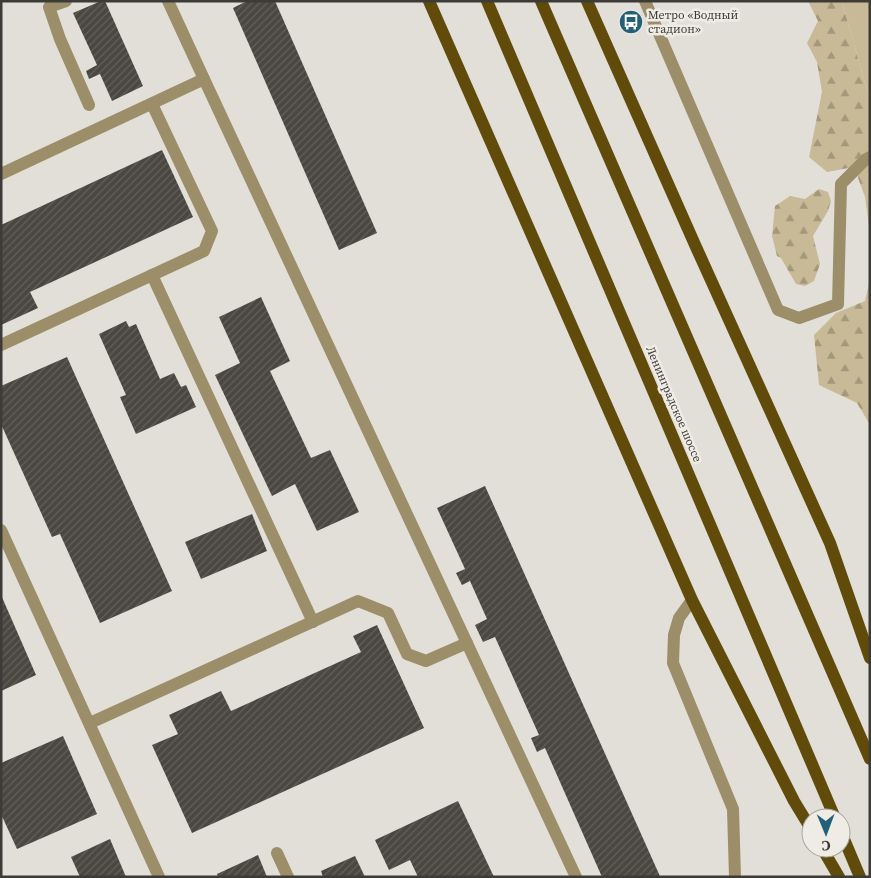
<svg xmlns="http://www.w3.org/2000/svg" width="871" height="878" font-family="'Source Serif 4',serif">
	<style>
		.forest { fill: url(#forest-firs) }
		.garden { fill: #c8ba96 }
		.building { fill: url(#building-hatch) }
		.lines { fill: none; stroke-linecap: round; stroke-linejoin: round }
		.minor { stroke: #9c8e69; stroke-width: 12 }
		.major { stroke: #604b0a; stroke-width: 12 }
		.labels { text-anchor: middle; stroke-width: 5; stroke-linejoin: round; paint-order: stroke }
		.poi-label { font-size: 12px; fill: #3c3b38; stroke: #efece5; text-anchor: start }
		.street-label { font-size: 12px; fill: #3c3b38; stroke: #efece5 }
	</style>
	<defs>
		<pattern id="forest-firs" width="22" height="20" patternUnits="userSpaceOnUse" patternTransform="scale(1.25)"><rect width="22" height="20" fill="#c8ba96"/><path d="M5 1l3.5 6h-7zM16 11l3.5 6h-7z" fill="#a4987b"/></pattern>
		<pattern id="building-hatch" width="6" height="6" patternUnits="userSpaceOnUse" patternTransform="scale(1.25)"><rect width="6" height="6" fill="#4a4741"/><path d="M-1 1l2-2M0 6l6-6M5 7l2-2" fill="none" stroke="#62605b"/></pattern>
	</defs>
	<rect width="100%" height="100%" fill="#e2dfd8"/>
	<g class="forest">
		<path d="M 808,1 L 842,1 L 870,101 L 870,232 L 865,197 L 854,167 L 827,172 L 809,157 L 822,92 L 817,62 L 807,43 L 818,21 Z"/>
		<path d="M 819,189 L 828,192 L 831,201 L 828,211 L 813,236 L 820,264 L 814,281 L 805,286 L 796,284 L 781,258 L 777,256 L 772,236 L 775,206 L 790,196 L 805,199 Z"/>
		<path d="M 870,279 L 870,425 L 857,403 L 819,385 L 814,335 L 836,313 L 865,301 Z"/>
	</g>
	<path class="garden" d="M 842,1 L 870,1 L 870,101 Z"/>
	<g class="building">
		<path d="M 101,1 L 105,1 L 143,86 L 112,101 L 100,74 L 89,79 L 86,71 L 97,65 L 73,13 Z"/>
		<path d="M 247,1 L 275,1 L 377,233 L 339,250 L 233,8 Z"/>
		<path d="M 162,150 L 193,217 L 30,292 L 38,308 L 1,325 L 1,225 Z"/>
		<path d="M 261,297 L 290,361 L 270,371 L 311,458 L 330,450 L 359,512 L 317,531 L 295,484 L 272,496 L 215,375 L 240,363 L 219,317 Z"/>
		<path d="M 126,321 L 129,327 L 136,324 L 160,379 L 174,373 L 181,387 L 186,385 L 196,407 L 136,434 L 120,397 L 126,395 L 99,334 Z"/>
		<path d="M 67,357 L 172,591 L 100,623 L 60,534 L 52,537 L 1,424 L 1,386 Z"/>
		<path d="M 485,486 L 659,874 L 660,877 L 602,877 L 545,748 L 537,752 L 531,738 L 539,735 L 495,637 L 483,642 L 475,625 L 487,619 L 470,581 L 462,585 L 456,573 L 465,569 L 437,508 Z"/>
		<path d="M 252,514 L 267,551 L 201,579 L 185,542 Z"/>
		<path d="M 1,595 L 36,675 L 1,691 Z"/>
		<path d="M 377,625 L 424,728 L 192,833 L 152,745 L 178,734 L 169,715 L 221,691 L 231,711 L 361,652 L 353,636 Z"/>
		<path d="M 63,736 L 97,814 L 17,849 L 1,814 L 1,763 Z"/>
		<path d="M 458,801 L 494,877 L 418,877 L 410,860 L 389,870 L 375,840 Z"/>
		<path d="M 110,839 L 126,877 L 80,877 L 71,857 Z"/>
		<path d="M 258,855 L 267,877 L 218,877 L 217,874 Z"/>
		<path d="M 355,856 L 365,877 L 323,877 L 321,871 Z"/>
	</g>
	<g class="lines">
		<g class="minor">
			<path d="M 66,1 L 49,7 L 60,39 L 89,105"/>
			<path d="M 168,1 L 204,79"/>
			<path d="M 645,1 L 778,310 L 799,318 L 838,304 L 841,184 L 866,159 L 870,157"/>
			<path d="M 1,174 L 204,79 L 576,877"/>
			<path d="M 152,275 L 313,622"/>
			<path d="M 1,345 L 204,251 L 212,231 L 152,104"/>
			<path d="M 1,530 L 159,877"/>
			<path d="M 692,600 L 679,618 L 674,635 L 673,663 L 733,809 L 735,877"/>
			<path d="M 90,723 L 358,601 L 388,613 L 407,654 L 426,661 L 467,643"/>
			<path d="M 277,853 L 288,877"/>
		</g>
		<g class="major">
			<path d="M 429,1 L 692,600 L 794,801 L 811,829"/>
			<path d="M 487,1 L 835,818"/>
			<path d="M 541,1 L 870,759"/>
			<path d="M 587,1 L 696,247 L 830,543 L 870,658"/>
			<path d="M 841,832 L 860,877"/>
			<path d="M 822,848 L 839,877"/>
		</g>
	</g>
	<defs>
		<g id="bus-disc" transform="scale(1.25)"><circle r="9.5" fill="#246178" stroke="#efece5"/><path d="M-5-6H5V4H4V6H2V4H-2V6H-4V4H-5ZM-3.5-4V0h7V-4ZM-3.5 1.2v1.5H-2V1.2ZM2 1.2v1.5H3.5V1.2Z" fill="#fff"/></g>
	</defs>
	<g fill-rule="evenodd">
		<use href="#bus-disc" x="631" y="22"/>
	</g>
	<g class="labels">
		<g class="poi-label">
			<text x="648" y="19">Метро «Водный<tspan x="648" dy="14">стадион»</tspan></text>
		</g>
		<g class="street-label">
			<text transform="translate(674 404) rotate(67)" y="4">Ленинградское шоссе</text>
		</g>
	</g>
	<rect width="871" height="878" fill="none" stroke="#3c3b38" stroke-width="5"/>
	<g transform="translate(826 833) rotate(179)"><circle r="24" fill="#efece5" stroke="#a7a5a0"/>
	<path d="M0-4L9 19L0 12L-9 19Z" fill="#246178"/>
	<text y="-8" font-size="14" font-weight="bold" text-anchor="middle" fill="#3c3b38">С</text>
	</g>
</svg>
